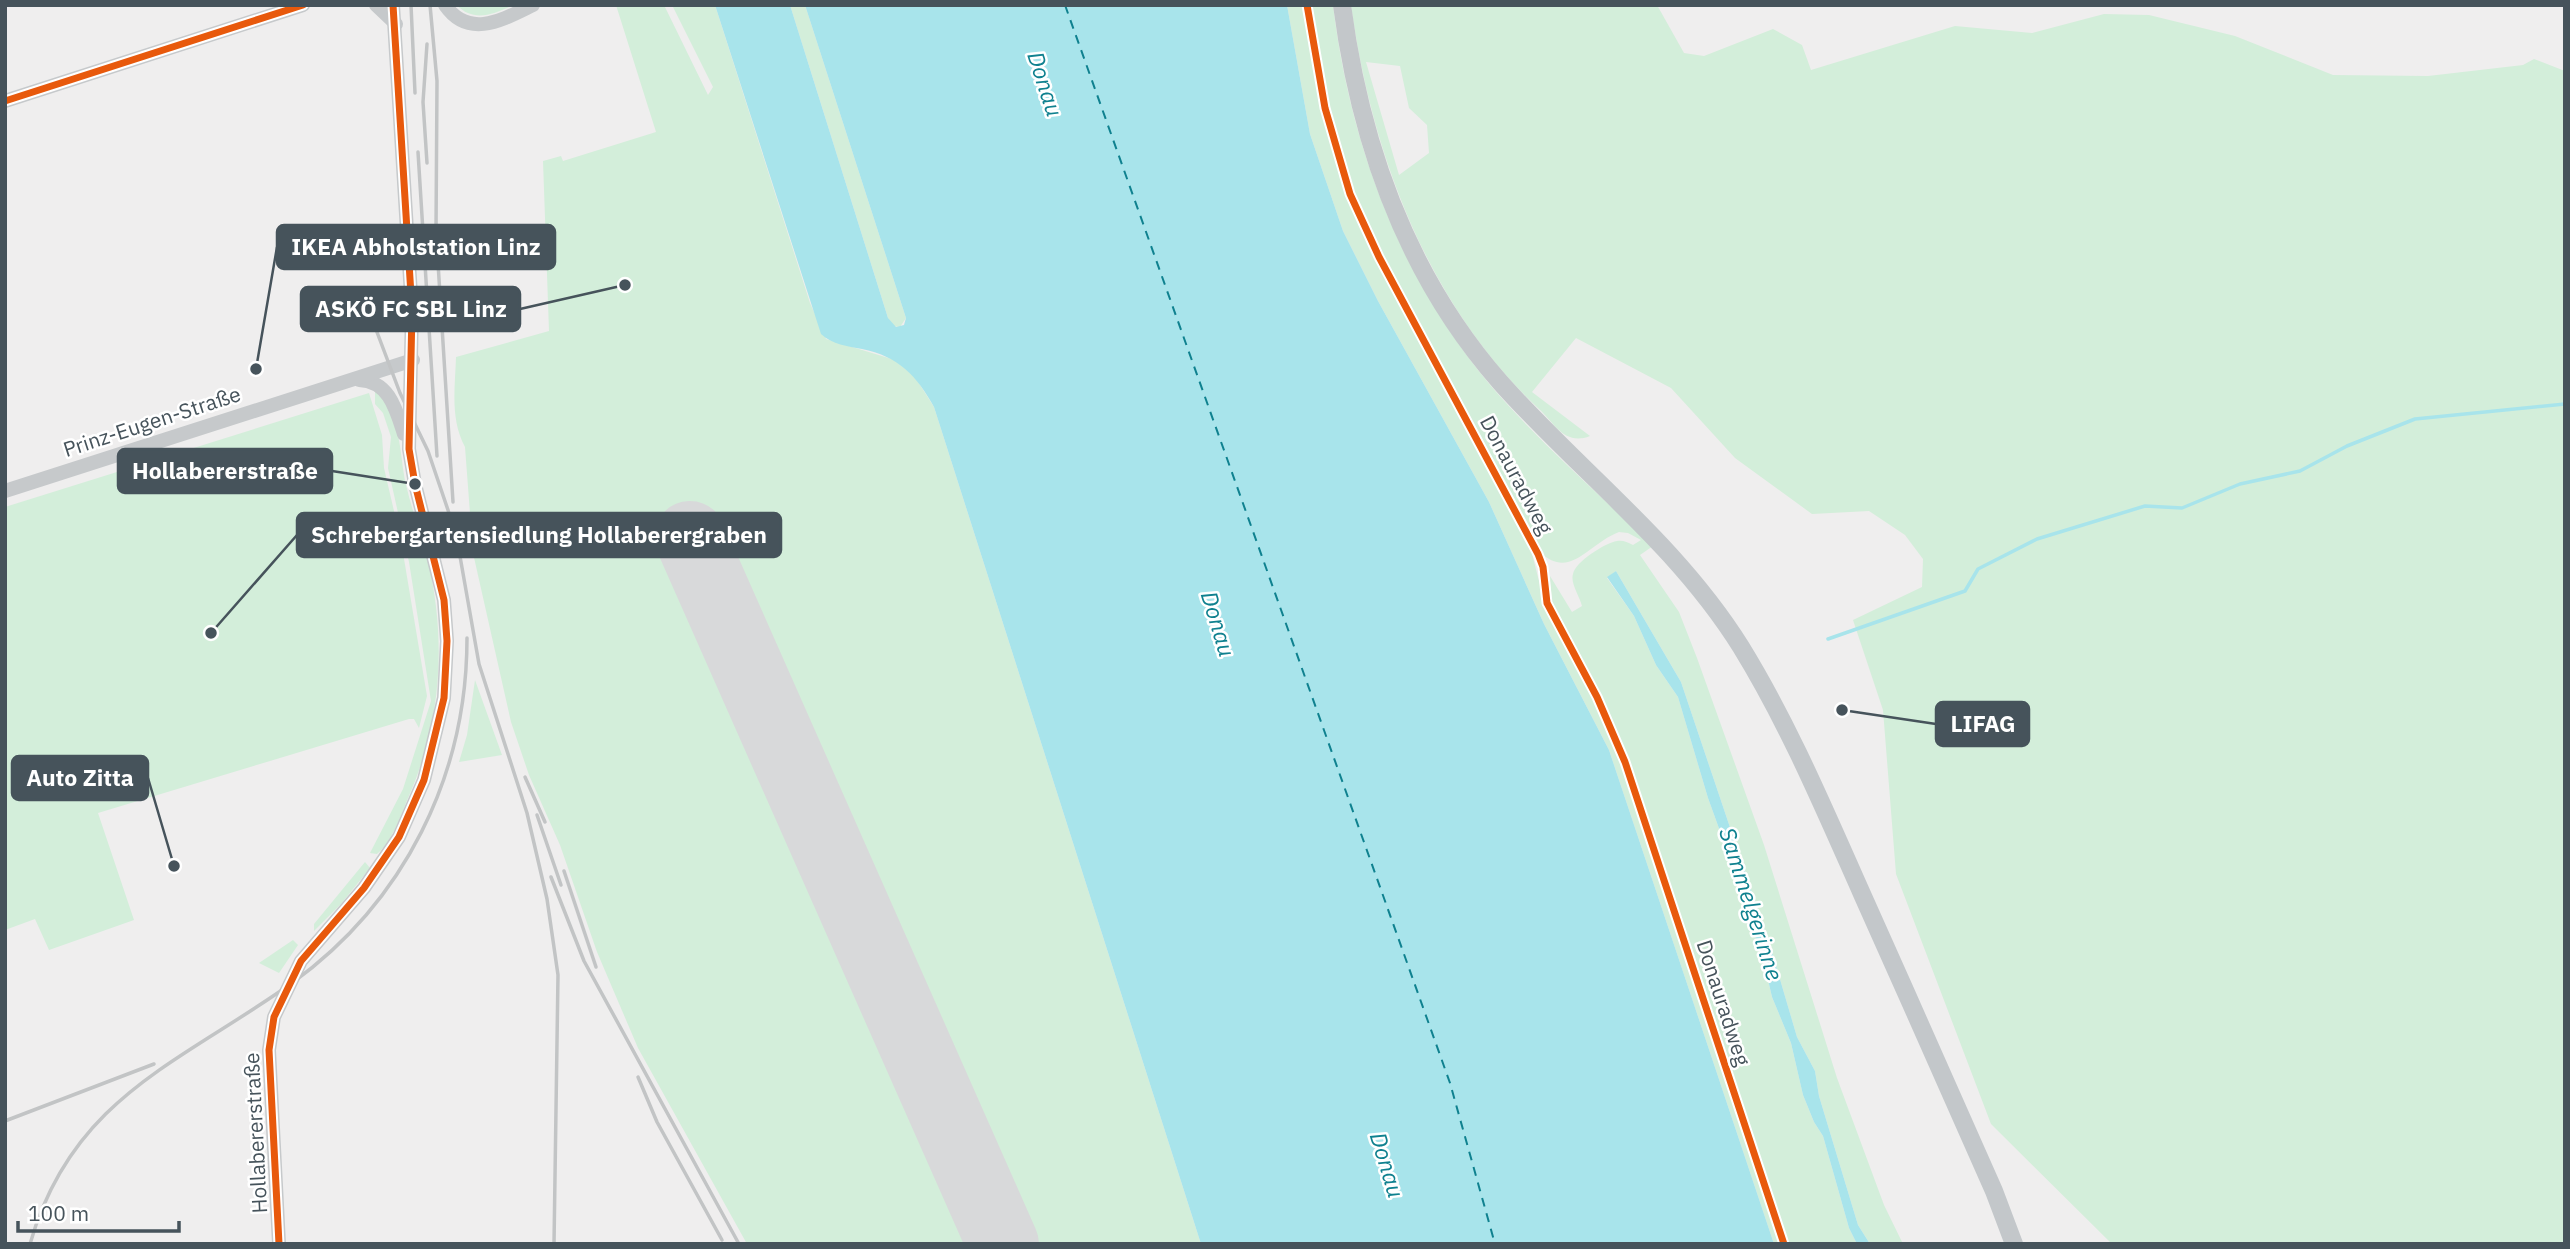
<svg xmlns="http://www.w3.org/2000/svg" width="2570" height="1249" font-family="'IBM Plex Sans',sans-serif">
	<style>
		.green { fill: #d3eeda; fill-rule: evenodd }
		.water { fill: #a8e4eb }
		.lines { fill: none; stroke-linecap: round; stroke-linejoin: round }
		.stream { stroke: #a8e4eb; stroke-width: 3.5 }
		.ferry { stroke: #0f818f; stroke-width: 2; stroke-dasharray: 9 7; stroke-linecap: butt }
		.runway { stroke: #d8d9da; stroke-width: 72 }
		.minor { stroke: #c6c9cb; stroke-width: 14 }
		.major { stroke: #c3c7ca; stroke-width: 18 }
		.rail { stroke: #c2c4c5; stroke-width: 3.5 }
		.cycleway-casing { stroke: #fff; stroke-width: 11 }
		.cycleway { stroke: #e8590c; stroke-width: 7 }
		.labels { text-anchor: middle; stroke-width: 5; stroke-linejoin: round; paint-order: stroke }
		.street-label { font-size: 21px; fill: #46535b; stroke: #fff }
		.water-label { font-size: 23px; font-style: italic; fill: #0f818f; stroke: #fff }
		.leader { fill: none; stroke: #46535b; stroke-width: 2.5 }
		.callout-dot { fill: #46535b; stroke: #fff; stroke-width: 2.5 }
		.callout { fill: #46535b; stroke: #46535b; stroke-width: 2.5 }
		.callout-label { font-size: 23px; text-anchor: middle; font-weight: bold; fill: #fff }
	</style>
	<rect width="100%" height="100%" fill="#efeeee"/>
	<g class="green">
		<path d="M 457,5 L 513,5 C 495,14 473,23 457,5 Z"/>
		<path d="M 616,5 L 664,5 L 708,95 L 713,87 L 672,5 L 715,5 L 810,303 L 826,339 L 895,360 L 915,377 L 934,407 L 1201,1244 L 747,1244 L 638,1048 L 597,952 L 560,845 L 529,775 L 511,722 L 473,553 L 465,447 C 450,419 455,388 456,357 L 549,331 L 543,161 L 561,156 L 563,161 L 656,132 Z"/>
		<path d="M 790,5 L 805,5 L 906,318 L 900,327 L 892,326 L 888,318 Z"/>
		<path d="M 1287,5 L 1305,5 L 1322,110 L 1336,164 L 1360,226 L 1530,546 L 1547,612 L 1596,702 L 1624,766 L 1781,1244 L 1774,1244 L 1609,750 L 1544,624 L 1489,502 L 1378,301 L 1343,231 L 1310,134 Z"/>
		<path d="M 1311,5 L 1333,5 C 1350,145 1400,277 1491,386 C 1540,443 1599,494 1653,546 L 1640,555 L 1679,612 L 1697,658 L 1764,845 L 1837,1078 L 1884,1205 L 1903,1244 L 1870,1244 L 1858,1225 L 1819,1096 L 1815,1071 L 1797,1037 L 1772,952 L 1681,682 L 1616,571 L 1607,578 L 1634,616 L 1656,665 L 1678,697 L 1708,798 L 1738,881 L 1749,923 L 1761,950 L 1772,997 L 1791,1043 L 1803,1095 L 1814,1122 L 1823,1136 L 1849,1228 L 1857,1244 L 1787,1244 L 1631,772 L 1594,687 L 1552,606 L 1550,576 L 1572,612 L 1582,606 C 1580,597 1570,583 1573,574 C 1575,562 1605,543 1617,541 C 1623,540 1627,542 1633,545 L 1641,540 L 1628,533 L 1619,532 C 1589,543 1570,581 1540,552 L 1381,255 L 1353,193 L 1328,107 Z"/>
		<path d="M 1351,5 L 1657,5 L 1684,53 L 1704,56 L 1773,29 L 1802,45 L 1811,70 L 1955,26 L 2032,33 L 2104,14 L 2149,15 L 2235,36 L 2333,75 L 2428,76 L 2523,65 L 2534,59 L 2565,71 L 2565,1244 L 2112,1244 L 1991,1124 L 1896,874 L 1883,710 L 1853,620 L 1922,587 L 1923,559 L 1905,535 L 1869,511 L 1812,514 L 1735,458 L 1671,388 L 1576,338 L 1532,392 L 1590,436 C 1565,446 1555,424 1539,409 C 1428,306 1371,152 1351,5 ZM 1366,62 L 1400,66 L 1409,108 L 1427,125 L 1429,153 L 1399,175 Z"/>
		<path d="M 375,391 C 402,414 399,453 406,485 C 412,511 422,536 428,562 C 447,641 441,724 408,798 C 401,815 392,842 377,854 L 370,853 L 403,789 L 431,701 L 409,562 L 388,468 L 391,437 L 383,413 L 375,404 Z"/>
		<path d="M 369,393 L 382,435 L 384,468 L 401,541 L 427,696 L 419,728 L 414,719 L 409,719 L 98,813 L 134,920 L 49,950 L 35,919 L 5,930 L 5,507 Z"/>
		<path d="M 475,680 L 502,755 L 459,762 L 467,735 Z"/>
		<path d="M 365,862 L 370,868 L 341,904 L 314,931 L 314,924 Z"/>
		<path d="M 293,940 L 298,945 L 279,973 L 259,963 Z"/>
	</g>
	<g class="water">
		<path d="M 715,5 L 790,5 L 888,318 L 896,327 L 904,325 L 906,318 L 805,5 L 1287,5 L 1310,134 L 1343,231 L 1378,301 L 1489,502 L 1544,624 L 1609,750 L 1774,1244 L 1201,1244 L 934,407 C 917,376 898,356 862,349 C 847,346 833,345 821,334 Z"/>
		<path d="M 1616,571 L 1681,682 L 1772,952 L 1797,1037 L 1815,1071 L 1819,1096 L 1858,1225 L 1870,1244 L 1857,1244 L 1849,1228 L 1823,1136 L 1814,1122 L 1803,1095 L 1791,1043 L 1772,997 L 1761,950 L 1749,923 L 1738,881 L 1708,798 L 1678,697 L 1656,665 L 1634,616 L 1607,577 Z"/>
	</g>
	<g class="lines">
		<path class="stream" d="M 1828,639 L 1965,591 L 1978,569 L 2037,539 L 2145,506 L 2182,508 L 2240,484 L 2300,471 L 2347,446 L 2415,419 L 2565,404"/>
		<path class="ferry" d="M 1065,5 L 1450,1083 L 1495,1244"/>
		<path class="runway" d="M 690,537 L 1003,1244"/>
		<g class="minor">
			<path d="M 376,5 L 396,24"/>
			<path d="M 445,5 C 469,40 504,19 533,5"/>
			<path d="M 5,101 L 303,5"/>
			<path d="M 359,380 C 389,381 396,409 404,434"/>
			<path d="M 5,491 L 413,360"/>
			<path d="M 279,1244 L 269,1050 L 274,1017 L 301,961 L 364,888 L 399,837 L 424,780 L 444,698 L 447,641 L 444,600 L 415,484 L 409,449 L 412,311 L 393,5"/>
		</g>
		<path class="major" d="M 1342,5 C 1360,142 1407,276 1500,382 C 1580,472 1676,543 1741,647 C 1789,725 1825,811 1862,894 C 1906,993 1951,1092 1994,1191 L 2014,1244"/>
		<g class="rail">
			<path d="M 411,5 L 415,93"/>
			<path d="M 430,5 L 437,81 L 436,231 L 453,502"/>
			<path d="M 418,152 L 437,456"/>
			<path d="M 427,163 L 423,102 L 427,44"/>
			<path d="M 369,311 L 400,393 L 428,451 L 448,510 L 458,545 L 479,664 L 527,813 L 547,899 L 558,975 L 554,1244"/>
			<path d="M 525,777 L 545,822"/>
			<path d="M 537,815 L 561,885"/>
			<path d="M 564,871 L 596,967"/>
			<path d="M 551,877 L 584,961 L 739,1244"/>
			<path d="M 638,1077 L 657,1122 L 722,1240"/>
			<path d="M 5,1121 L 154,1064"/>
			<path d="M 30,1244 C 72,1097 180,1063 292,983 C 404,902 467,776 467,638"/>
		</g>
		<g class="cycleway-casing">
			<g id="cycleway">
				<path d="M 1307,5 L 1325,108 L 1350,194 L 1379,257 L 1538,554 L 1543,567 L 1547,603 L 1597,697 L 1625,762 L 1784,1244"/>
				<path d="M 5,101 L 303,5"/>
				<path d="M 279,1244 L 269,1050 L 274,1017 L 301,961 L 364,888 L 399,837 L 424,780 L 444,698 L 447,641 L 444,600 L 415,484 L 409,449 L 412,311 L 393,5"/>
			</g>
		</g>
		<use href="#cycleway" class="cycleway"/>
	</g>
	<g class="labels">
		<g class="street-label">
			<text transform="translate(152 422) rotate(-18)" y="7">Prinz-Eugen-Straße</text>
			<text transform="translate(1516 475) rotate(62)" y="7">Donauradweg</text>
			<text transform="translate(1723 1003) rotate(72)" y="7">Donauradweg</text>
			<text transform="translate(256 1133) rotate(-93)" y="7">Hollabererstraße</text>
		</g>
		<g class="water-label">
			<text transform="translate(1045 84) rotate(72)" y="8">Donau</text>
			<text transform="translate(1218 624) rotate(73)" y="8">Donau</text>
			<text transform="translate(1751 904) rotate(72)" y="8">Sammelgerinne</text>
			<text transform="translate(1387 1165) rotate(73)" y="8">Donau</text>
		</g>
	</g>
	<path class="leader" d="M256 369L277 247M625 285L520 309M415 484L332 471M211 633L297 535M1842 710L1936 724M174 866L148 778"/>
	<g class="callout-dot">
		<circle cx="256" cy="369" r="7"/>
		<circle cx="625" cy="285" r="7"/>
		<circle cx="415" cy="484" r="7"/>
		<circle cx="211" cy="633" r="7"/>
		<circle cx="1842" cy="710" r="7"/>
		<circle cx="174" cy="866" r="7"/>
	</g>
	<g class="callout">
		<rect x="277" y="225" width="278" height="44" rx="7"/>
		<rect x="301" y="287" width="219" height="44" rx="7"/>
		<rect x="118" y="449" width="214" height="44" rx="7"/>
		<rect x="297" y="513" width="484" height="44" rx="7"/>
		<rect x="1936" y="702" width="93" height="44" rx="7"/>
		<rect x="12" y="756" width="136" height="44" rx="7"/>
	</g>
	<g class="callout-label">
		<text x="416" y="255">IKEA Abholstation Linz</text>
		<text x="411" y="317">ASKÖ FC SBL Linz</text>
		<text x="225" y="479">Hollabererstraße</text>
		<text x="539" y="543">Schrebergartensiedlung Hollaberergraben</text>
		<text x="1983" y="732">LIFAG</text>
		<text x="80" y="786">Auto Zitta</text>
	</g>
	<rect width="2570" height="1249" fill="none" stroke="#46535b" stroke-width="14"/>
	<path d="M18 1221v10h161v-10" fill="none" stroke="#46535b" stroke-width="3.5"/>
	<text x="28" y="1221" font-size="21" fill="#46535b" stroke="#ffffff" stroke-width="5" paint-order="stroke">100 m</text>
</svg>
